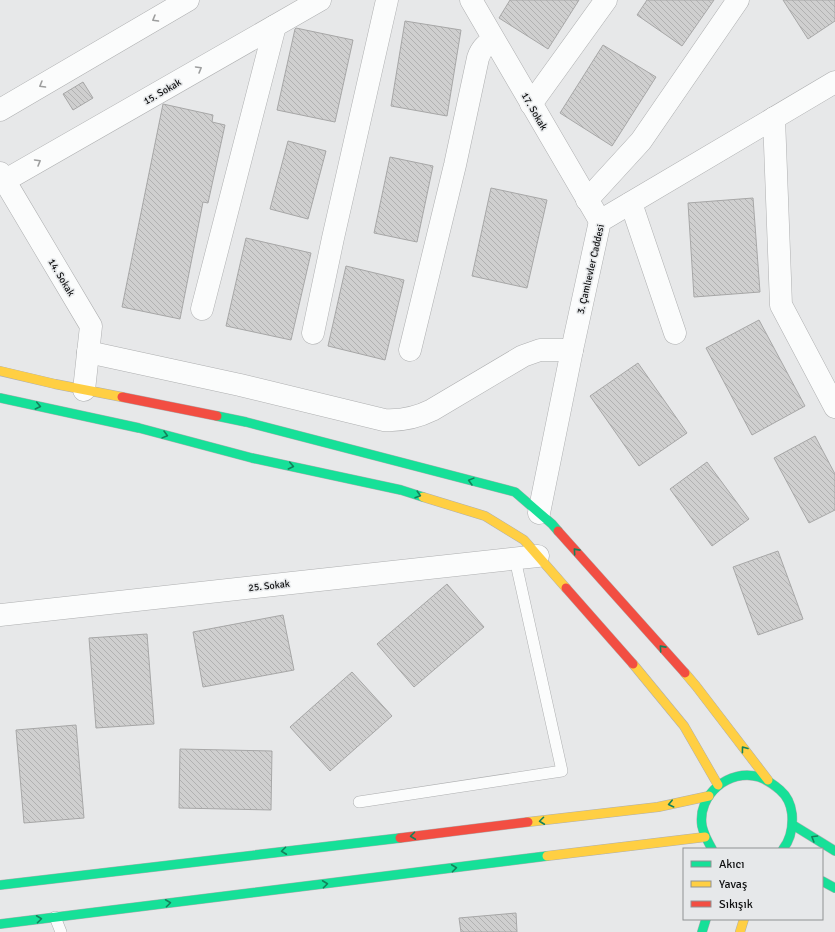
<svg xmlns="http://www.w3.org/2000/svg" width="835" height="932" font-family="Signika,sans-serif">
	<style>
		.building { fill: url(#building-back-hatch); stroke: #a7a7a7 }
		.lines { fill: none; stroke-linecap: round; stroke-linejoin: round }
		.lane-casing { stroke: #aeafb0; stroke-width: 12 }
		.street-casing { stroke: #aeafb0; stroke-width: 23 }
		.fast-casing { stroke: #aeafb0; stroke-width: 10 }
		.slow-casing { stroke: #aeafb0; stroke-width: 10 }
		.jam-casing { stroke: #aeafb0; stroke-width: 10 }
		.lane { stroke: #fbfcfc; stroke-width: 11 }
		.street { stroke: #fbfcfc; stroke-width: 22 }
		.fast { stroke: #16e098; stroke-width: 9 }
		.slow { stroke: #ffcf43; stroke-width: 9 }
		.jam { stroke: #f24e42; stroke-width: 9 }
		.oneway { stroke: #9d9e9e }
		.oneway2 { stroke: #13825b }
		.labels { text-anchor: middle; stroke-width: 3; stroke-linejoin: round; paint-order: stroke }
		.street-label { font-size: 10px; fill: #0f1011; stroke: #e6e8ea }
	</style>
	<defs>
		<pattern id="building-back-hatch" width="6" height="6" patternUnits="userSpaceOnUse"><rect width="6" height="6" fill="#cfcfcf"/><path d="M-1 5l2 2M0 0l6 6M5-1l2 2" fill="none" stroke="#b1b1b1"/></pattern>
	</defs>
	<rect width="100%" height="100%" fill="#e7e8e9"/>
	<g class="building">
		<path d="M 510,0 L 579,0 L 548,49 L 499,18 Z"/>
		<path d="M 647,0 L 714,0 L 682,46 L 637,15 Z"/>
		<path d="M 783,0 L 835,0 L 835,21 L 808,39 Z"/>
		<path d="M 405,21 L 461,30 L 447,116 L 391,106 Z"/>
		<path d="M 296,28 L 353,40 L 335,122 L 277,110 L 295,29 Z"/>
		<path d="M 603,45 L 656,77 L 612,146 L 560,113 Z"/>
		<path d="M 83,82 L 93,98 L 73,110 L 63,94 Z"/>
		<path d="M 163,104 L 213,115 L 212,122 L 225,125 L 208,203 L 203,202 L 180,319 L 122,307 Z"/>
		<path d="M 288,141 L 326,151 L 308,219 L 270,209 Z"/>
		<path d="M 390,157 L 433,166 L 417,242 L 374,233 Z"/>
		<path d="M 491,188 L 547,200 L 527,288 L 472,276 Z"/>
		<path d="M 753,198 L 760,292 L 694,297 L 688,203 Z"/>
		<path d="M 246,238 L 311,253 L 291,340 L 226,326 Z"/>
		<path d="M 346,266 L 404,280 L 385,360 L 328,346 Z"/>
		<path d="M 759,320 L 805,406 L 752,435 L 706,348 Z"/>
		<path d="M 638,363 L 687,433 L 639,466 L 590,396 Z"/>
		<path d="M 815,436 L 835,474 L 835,510 L 809,523 L 774,458 Z"/>
		<path d="M 707,462 L 749,519 L 712,546 L 670,489 Z"/>
		<path d="M 778,551 L 803,619 L 758,635 L 733,567 Z"/>
		<path d="M 447,584 L 484,627 L 414,687 L 377,644 Z"/>
		<path d="M 283,615 L 294,670 L 203,687 L 193,632 Z"/>
		<path d="M 147,634 L 154,724 L 96,728 L 89,638 Z"/>
		<path d="M 352,672 L 392,716 L 330,771 L 290,727 Z"/>
		<path d="M 76,725 L 84,818 L 24,823 L 16,730 Z"/>
		<path d="M 180,749 L 272,751 L 271,810 L 179,808 Z"/>
		<path d="M 516,913 L 517,932 L 461,932 L 459,918 Z"/>
	</g>
	<g class="lines">
		<g class="lane-casing">
			<g id="lane">
				<path d="M 359,802 L 562,771 L 515,559"/>
				<path d="M 55,917 L 61,932"/>
			</g>
		</g>
		<g class="street-casing">
			<g id="street">
				<path d="M 471,0 L 600,221"/>
				<path d="M 531,104 L 606,0"/>
				<path d="M 0,110 L 188,0"/>
				<path d="M 774,118 L 781,305 L 835,407"/>
				<path d="M 0,173 L 91,326 L 84,390"/>
				<path d="M 4,181 L 320,0"/>
				<path d="M 587,200 L 641,141 L 738,0"/>
				<path d="M 631,203 L 675,333"/>
				<path d="M 202,309 L 275,26"/>
				<path d="M 313,333 L 333,238 L 387,0"/>
				<path d="M 410,350 L 455,165 L 478,58 C 481,49 485,44 494,41"/>
				<path d="M 88,352 L 240,385 L 384,420 C 402,421 416,418 432,410 L 523,356 L 540,350 L 572,350"/>
				<path d="M 539,513 L 572,350 L 600,221 L 835,82"/>
				<path d="M 0,615 L 538,556"/>
			</g>
		</g>
		<g class="fast-casing">
			<g id="fast">
				<path d="M 0,398 L 139,428 L 252,458 L 401,490 L 423,497"/>
				<path d="M 217,416 L 246,422 L 515,492 L 552,524 L 558,531"/>
				<path d="M 793,825 L 835,851"/>
				<path d="M 712,849 C 708,842 704,835 702,826 C 697,795 729,768 759,777 C 768,780 773,784 780,790 C 787,796 791,805 792,814 C 793,827 791,839 783,849"/>
				<path d="M 822,881 L 835,888"/>
				<path d="M 0,885 L 400,838"/>
				<path d="M 0,924 L 547,856"/>
				<path d="M 702,932 L 706,919"/>
			</g>
		</g>
		<g class="slow-casing">
			<g id="slow">
				<path d="M 0,371 L 55,384 L 122,397"/>
				<path d="M 423,497 L 485,516 L 524,540 L 566,588"/>
				<path d="M 633,664 L 684,726 L 718,785"/>
				<path d="M 685,673 L 696,686 L 768,780"/>
				<path d="M 528,822 L 658,807 L 709,796"/>
				<path d="M 547,856 L 705,837"/>
				<path d="M 740,932 L 744,919"/>
			</g>
		</g>
		<g class="jam-casing">
			<g id="jam">
				<path d="M 122,397 L 217,416"/>
				<path d="M 558,531 L 685,673"/>
				<path d="M 566,588 L 633,664"/>
				<path d="M 400,838 L 528,822"/>
			</g>
		</g>
		<use href="#lane" class="lane"/>
		<use href="#street" class="street"/>
		<use href="#fast" class="fast"/>
		<use href="#slow" class="slow"/>
		<use href="#jam" class="jam"/>
	</g>
	<defs><path id="oneway-chevron" d="M-2-3.5L2.5 0L-2 3.5" fill="none" stroke-width="1.6" stroke-linecap="round" stroke-linejoin="round"/></defs>
	<g class="oneway">
		<use href="#oneway-chevron" transform="translate(155 19) rotate(150)"/>
		<use href="#oneway-chevron" transform="translate(199 69) rotate(-30)"/>
		<use href="#oneway-chevron" transform="translate(42 85) rotate(150)"/>
		<use href="#oneway-chevron" transform="translate(38 162) rotate(-30)"/>
	</g>
	<g class="oneway2">
		<use href="#oneway-chevron" transform="translate(38 406) rotate(12)"/>
		<use href="#oneway-chevron" transform="translate(165 435) rotate(15)"/>
		<use href="#oneway-chevron" transform="translate(291 466) rotate(12)"/>
		<use href="#oneway-chevron" transform="translate(471 481) rotate(-165)"/>
		<use href="#oneway-chevron" transform="translate(418 495) rotate(17)"/>
		<use href="#oneway-chevron" transform="translate(576 551) rotate(-132)"/>
		<use href="#oneway-chevron" transform="translate(662 648) rotate(-132)"/>
		<use href="#oneway-chevron" transform="translate(744 749) rotate(-127)"/>
		<use href="#oneway-chevron" transform="translate(671 804) rotate(167)"/>
		<use href="#oneway-chevron" transform="translate(542 821) rotate(173)"/>
		<use href="#oneway-chevron" transform="translate(413 836) rotate(173)"/>
		<use href="#oneway-chevron" transform="translate(814 838) rotate(-149)"/>
		<use href="#oneway-chevron" transform="translate(284 851) rotate(173)"/>
		<use href="#oneway-chevron" transform="translate(454 868) rotate(-7)"/>
		<use href="#oneway-chevron" transform="translate(325 884) rotate(-7)"/>
		<use href="#oneway-chevron" transform="translate(168 903) rotate(-7)"/>
		<use href="#oneway-chevron" transform="translate(39 919) rotate(-7)"/>
	</g>
	<g class="labels">
		<g class="street-label">
			<text transform="translate(162 91) rotate(-30)" y="4">15. Sokak</text>
			<text transform="translate(535 111) rotate(60)" y="4">17. Sokak</text>
			<text transform="translate(590 269) rotate(-77)" y="4">3. Çamlıevler Caddesi</text>
			<text transform="translate(62 277) rotate(59)" y="4">14. Sokak</text>
			<text transform="translate(269 585) rotate(-6)" y="4">25. Sokak</text>
		</g>
	</g>
	<rect x="683" y="848" width="140" height="72" fill="#e6e8ea" stroke="#909293"/>
	<rect x="691" y="861" width="20" height="6" fill="#16e098" stroke="#909293"/>
	<text x="719" y="868" font-size="12" fill="#0f1011">Akıcı</text>
	<rect x="691" y="881" width="20" height="6" fill="#ffcf43" stroke="#909293"/>
	<text x="719" y="888" font-size="12" fill="#0f1011">Yavaş</text>
	<rect x="691" y="901" width="20" height="6" fill="#f24e42" stroke="#909293"/>
	<text x="719" y="908" font-size="12" fill="#0f1011">Sıkışık</text>
</svg>
